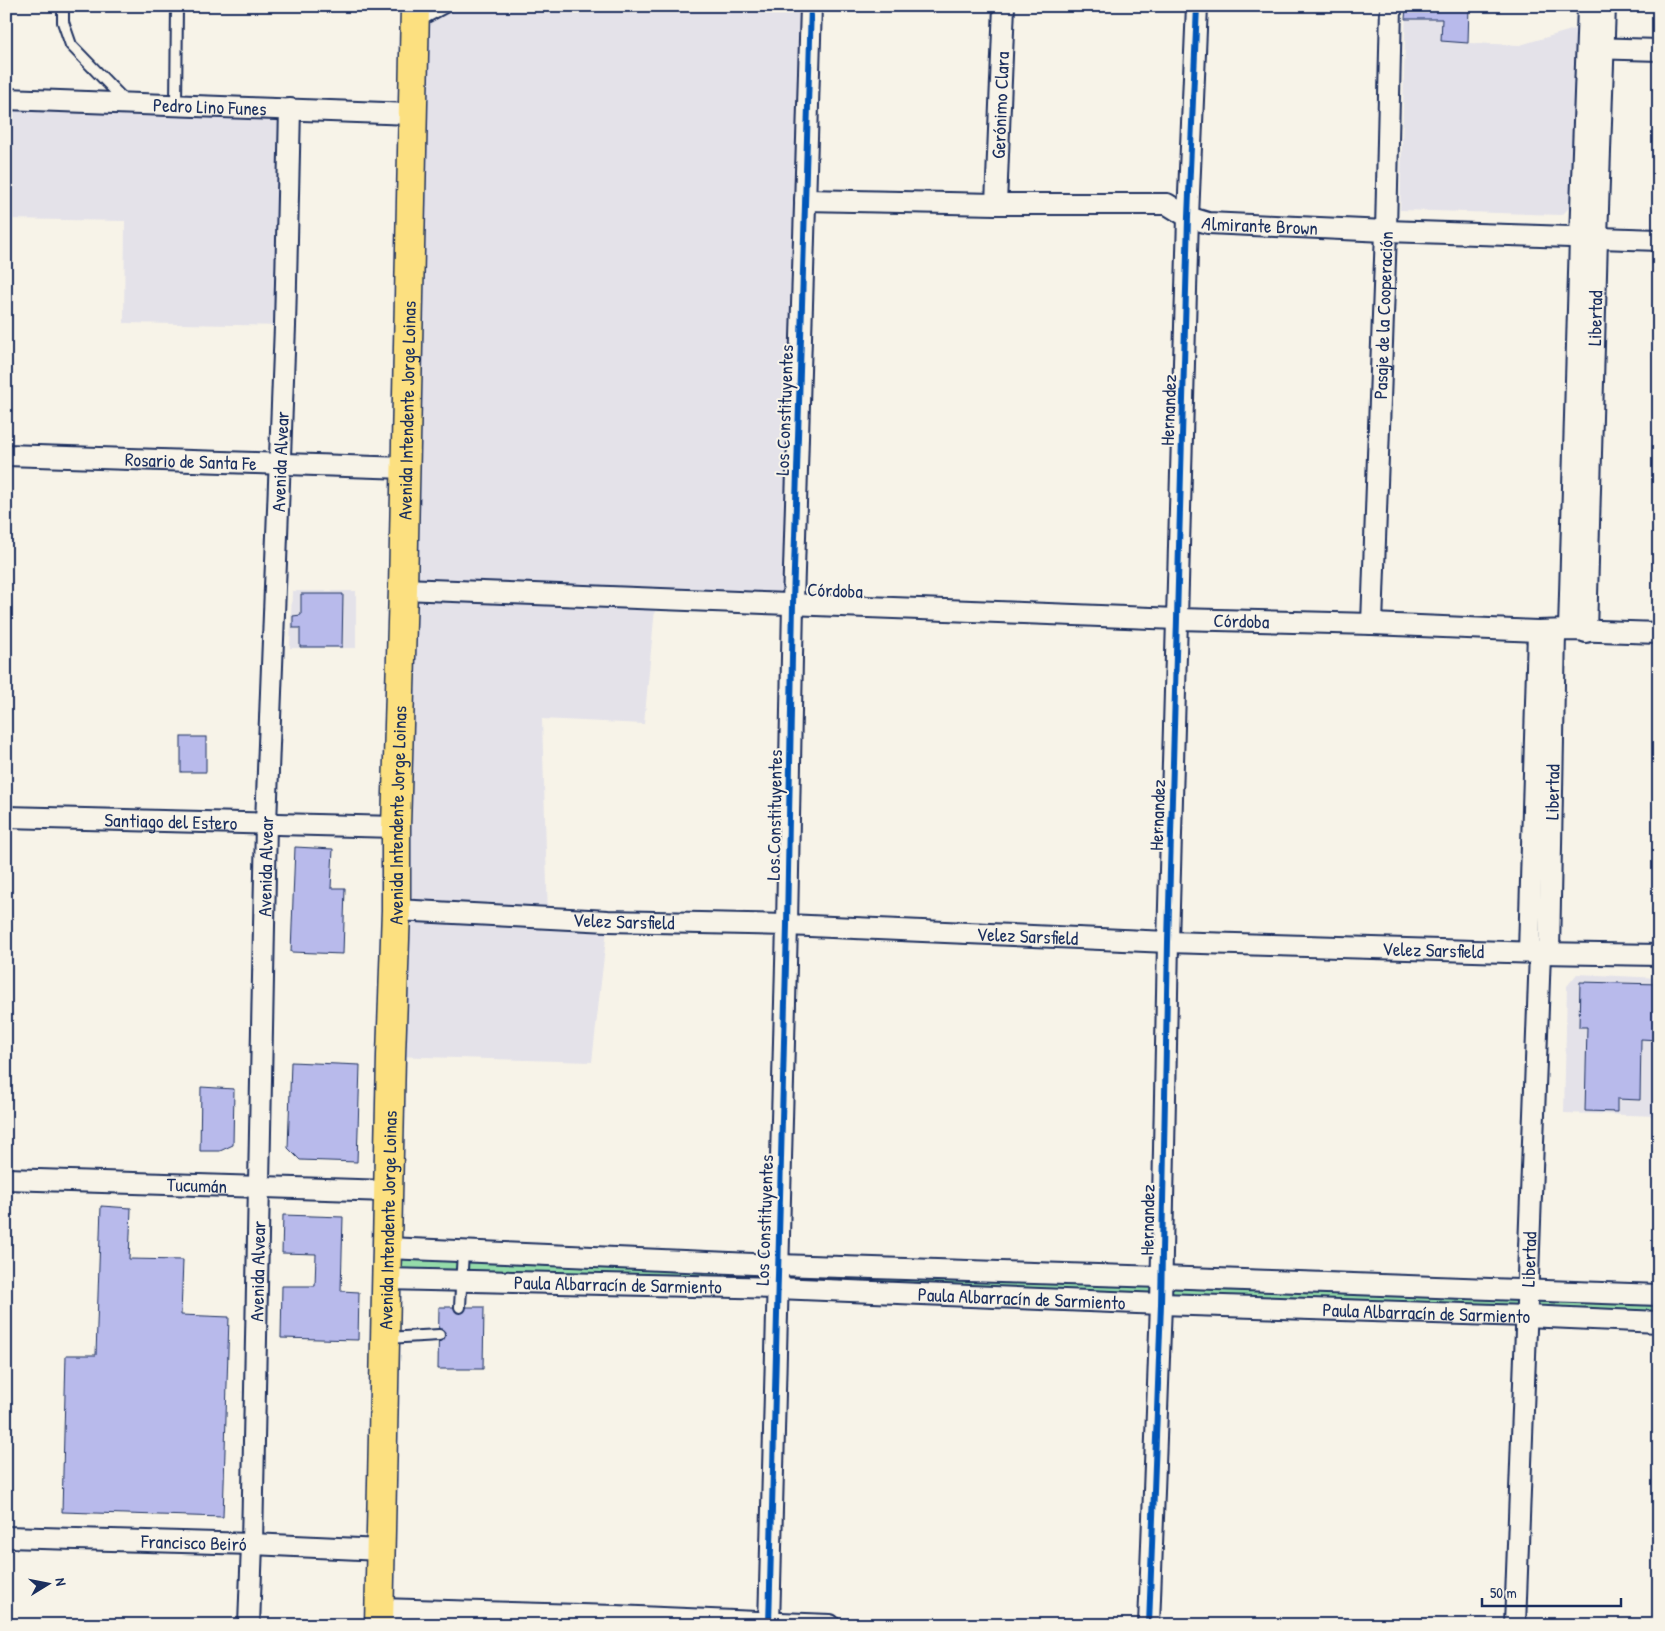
<svg xmlns="http://www.w3.org/2000/svg" width="1665" height="1631" font-family="'Patrick Hand',sans-serif">
	<style>
		.built { fill: #e4e2e9 }
		.green { fill: #95dcaa; stroke: #588684 }
		.building { fill: #b8baeb; stroke: #1b2f5e }
		.lines { fill: none; stroke-linecap: round; stroke-linejoin: round }
		.lane-casing { stroke: #1b2f5e; stroke-width: 14 }
		.street-casing { stroke: #1b2f5e; stroke-width: 24 }
		.primary-casing { stroke: #1b2f5e; stroke-width: 31 }
		.lane { stroke: #f7f3e8; stroke-width: 10 }
		.street { stroke: #f7f3e8; stroke-width: 20 }
		.primary { stroke: #fce080; stroke-width: 28 }
		.cycleway-casing { stroke: #f7f3e8; stroke-width: 9 }
		.cycleway { stroke: #0057b8; stroke-width: 6 }
		.labels { text-anchor: middle; stroke-width: 4; stroke-linejoin: round; paint-order: stroke }
		.street-label { font-size: 19px; fill: #1b2f5e; stroke: #f7f3e8 }
	</style>
	<rect width="100%" height="100%" fill="#f7f3e8"/>
	<filter id="ink" filterUnits="userSpaceOnUse"><feTurbulence type="fractalNoise" baseFrequency=".02" numOctaves="2"/><feDisplacementMap in="SourceGraphic" scale="10" xChannelSelector="R" yChannelSelector="G"/><feConvolveMatrix kernelMatrix="1 2 1 2 8 2 1 2 1" color-interpolation-filters="sRGB"/></filter>
	<g filter="url(#ink)">
		<g class="built">
			<path d="M 415,6 L 811,6 L 793,603 L 656,598 L 644,724 L 542,719 L 548,917 L 608,921 L 592,1062 L 391,1056 Z"/>
			<path d="M 1406,6 L 1469,6 L 1468,43 L 1520,45 L 1578,28 L 1570,207 L 1562,215 L 1400,210 Z"/>
			<path d="M 6,99 L 290,109 L 285,326 L 124,323 L 125,221 L 6,219 Z"/>
			<path d="M 292,591 L 356,591 L 356,648 L 290,648 Z"/>
			<path d="M 1577,974 L 1659,978 L 1659,1116 L 1564,1113 L 1567,986 Z"/>
		</g>
		<path class="green" d="M 387,1248 L 1659,1295 L 1659,1322 L 386,1279 Z"/>
		<g class="building">
			<path d="M 120,6 L 161,6 L 161,8 Z"/>
			<path d="M 1406,6 L 1469,6 L 1468,43 L 1441,41 L 1442,19 L 1405,19 Z"/>
			<path d="M 301,594 L 343,594 L 342,647 L 300,647 L 300,628 L 293,628 L 293,616 L 301,615 Z"/>
			<rect x="181" y="737" width="25" height="35"/>
			<path d="M 295,847 L 333,849 L 331,888 L 345,888 L 343,954 L 291,952 Z"/>
			<path d="M 1580,982 L 1659,984 L 1659,1040 L 1641,1039 L 1640,1100 L 1617,1099 L 1617,1112 L 1585,1111 L 1587,1027 L 1579,1027 Z"/>
			<path d="M 291,1062 L 360,1065 L 357,1162 L 300,1160 L 288,1148 Z"/>
			<path d="M 201,1087 L 234,1089 L 233,1145 L 220,1151 L 200,1151 Z"/>
			<path d="M 101,1206 L 131,1208 L 129,1259 L 183,1260 L 181,1315 L 229,1317 L 223,1517 L 62,1512 L 66,1355 L 96,1355 Z"/>
			<path d="M 283,1215 L 343,1217 L 341,1291 L 359,1292 L 358,1340 L 281,1338 L 282,1286 L 315,1286 L 316,1254 L 282,1253 Z"/>
			<path d="M 439,1307 L 484,1307 L 483,1369 L 438,1369 Z"/>
		</g>
		<g class="lines">
			<g class="lane-casing">
				<g id="lane">
					<path d="M 63,6 L 63,22 L 71,45 L 126,102"/>
					<path d="M 417,22 L 447,6"/>
					<path d="M 176,104 L 177,6"/>
					<path d="M 460,1307 L 463,1251"/>
					<path d="M 387,1338 L 439,1335"/>
				</g>
			</g>
			<g class="street-casing">
				<g id="street">
					<path d="M 1591,48 L 1659,50"/>
					<path id="s1" d="M 6,99 L 412,114"/>
					<path id="s2" d="M 805,200 L 996,204 L 1167,204 L 1188,217 L 1208,223 L 1386,231 L 1659,240"/>
					<path id="s3" d="M 996,204 L 1004,6"/>
					<path id="s4" d="M 6,455 L 406,468"/>
					<path id="s5" d="M 403,589 L 1177,619 L 1372,624 L 1538,631 L 1569,630 L 1659,633"/>
					<path id="s6" d="M 1372,624 L 1386,231 L 1391,6"/>
					<path d="M 1569,630 L 1580,238 L 1588,6"/>
					<path id="s7" d="M 1586,632 L 1597,238 L 1605,6"/>
					<path id="s8" d="M 6,817 L 396,827"/>
					<path id="s9" d="M 396,910 L 608,921 L 787,925 L 1168,942 L 1540,953 L 1659,955"/>
					<path d="M 1529,952 L 1538,631"/>
					<path id="s10" d="M 1549,953 L 1555,631"/>
					<path id="s11" d="M 6,1179 L 388,1191"/>
					<path d="M 387,1248 L 778,1265 L 1161,1277 L 1659,1295"/>
					<path id="s12" d="M 386,1279 L 777,1288 L 1161,1304 L 1526,1316 L 1659,1322"/>
					<path id="s13" d="M 6,1537 L 252,1544 L 381,1550"/>
					<path d="M 380,1609 L 615,1616 L 830,1625"/>
					<path id="s14" d="M 249,1625 L 252,1544 L 266,823 L 285,326 L 290,109"/>
					<path d="M 769,1625 L 787,925 L 793,603 L 811,6"/>
					<path d="M 1149,1625 L 1161,1304 L 1168,942 L 1177,619 L 1188,217 L 1197,6"/>
					<path id="s15" d="M 1515,1625 L 1540,953"/>
				</g>
			</g>
			<g class="primary-casing">
				<g id="primary">
					<path id="s16" d="M 379,1625 L 391,1056 L 396,910 L 396,827 L 403,589 L 415,6"/>
				</g>
			</g>
			<use href="#lane" class="lane"/>
			<use href="#street" class="street"/>
			<use href="#primary" class="primary"/>
			<g class="cycleway-casing">
				<g id="cycleway">
					<path d="M 769,1625 L 787,925 L 793,603 L 811,6"/>
					<path d="M 1149,1625 L 1161,1304 L 1168,942 L 1177,619 L 1188,217 L 1197,6"/>
				</g>
			</g>
			<use href="#cycleway" class="cycleway"/>
		</g>
	</g>
	<g class="labels">
		<g class="street-label">
			<text dy="7" stroke="none"><textPath href="#s3" startOffset="99">Gerónimo Clara</textPath></text>
			<text dy="7" stroke="none"><textPath href="#s1" startOffset="204">Pedro Lino Funes</textPath></text>
			<text dy="7" stroke="none"><textPath href="#s2" startOffset="460">Almirante Brown</textPath></text>
			<text dy="7" stroke="none"><textPath href="#s6" startOffset="309">Pasaje de la Cooperación</textPath></text>
			<text dy="7" stroke="none"><textPath href="#s7" startOffset="314">Libertad</textPath></text>
			<text transform="translate(784 410) rotate(-88)" y="7">Los Constituyentes</text>
			<text transform="translate(1168 410) rotate(-88)" y="7">Hernandez</text>
			<text dy="7" stroke="none"><textPath href="#s16" startOffset="1215">Avenida Intendente Jorge Loinas</textPath></text>
			<text dy="7" stroke="none"><textPath href="#s4" startOffset="185">Rosario de Santa Fe</textPath></text>
			<text dy="7" stroke="none"><textPath href="#s14" startOffset="1164">Avenida Alvear</textPath></text>
			<text transform="translate(835 590) rotate(2)" y="7">Córdoba</text>
			<text dy="7" stroke="none"><textPath href="#s5" startOffset="839">Córdoba</textPath></text>
			<text dy="7" stroke="none"><textPath href="#s10" startOffset="161">Libertad</textPath></text>
			<text transform="translate(774 815) rotate(-89)" y="7">Los Constituyentes</text>
			<text transform="translate(1157 815) rotate(-88)" y="7">Hernandez</text>
			<text dy="7" stroke="none"><textPath href="#s16" startOffset="810">Avenida Intendente Jorge Loinas</textPath></text>
			<text dy="7" stroke="none"><textPath href="#s8" startOffset="165">Santiago del Estero</textPath></text>
			<text dy="7" stroke="none"><textPath href="#s14" startOffset="759">Avenida Alvear</textPath></text>
			<text dy="7" stroke="none"><textPath href="#s9" startOffset="228">Velez Sarsfield</textPath></text>
			<text dy="7" stroke="none"><textPath href="#s9" startOffset="632">Velez Sarsfield</textPath></text>
			<text dy="7" stroke="none"><textPath href="#s9" startOffset="1038">Velez Sarsfield</textPath></text>
			<text dy="7" stroke="none"><textPath href="#s11" startOffset="191">Tucumán</textPath></text>
			<text dy="7" stroke="none"><textPath href="#s16" startOffset="405">Avenida Intendente Jorge Loinas</textPath></text>
			<text transform="translate(764 1220) rotate(-88)" y="7">Los Constituyentes</text>
			<text transform="translate(1147 1220) rotate(-89)" y="7">Hernandez</text>
			<text dy="7" stroke="none"><textPath href="#s15" startOffset="366">Libertad</textPath></text>
			<text dy="7" stroke="none"><textPath href="#s14" startOffset="354">Avenida Alvear</textPath></text>
			<text dy="7" stroke="none"><textPath href="#s12" startOffset="232">Paula Albarracín de Sarmiento</textPath></text>
			<text dy="7" stroke="none"><textPath href="#s12" startOffset="636">Paula Albarracín de Sarmiento</textPath></text>
			<text dy="7" stroke="none"><textPath href="#s12" startOffset="1041">Paula Albarracín de Sarmiento</textPath></text>
			<text dy="7" stroke="none"><textPath href="#s13" startOffset="188">Francisco Beiró</textPath></text>
		</g>
	</g>
	<rect width="1665" height="1631" fill="none" stroke="#f7f3e8" stroke-width="25"/>
	<rect x="12" y="12" width="1640" height="1606" fill="none" stroke="#1b2f5e" stroke-width="2" filter="url(#ink)"/>
	<g transform="translate(48 1584) rotate(80)" stroke="#f7f3e8" stroke-width="4" paint-order="stroke">
	<path d="M0-4L9 19L0 12L-9 19Z" fill="#1b2f5e"/>
	<text y="-8" font-size="14" font-weight="bold" text-anchor="middle" fill="#1b2f5e">N</text>
	</g>
	<path d="M1482 1598v8h139v-8" fill="none" stroke="#1b2f5e" stroke-width="2.5"/>
	<text x="1490" y="1598" font-size="15" fill="#1b2f5e" stroke="#f7f3e8" stroke-width="4" paint-order="stroke">50 m</text>
</svg>
